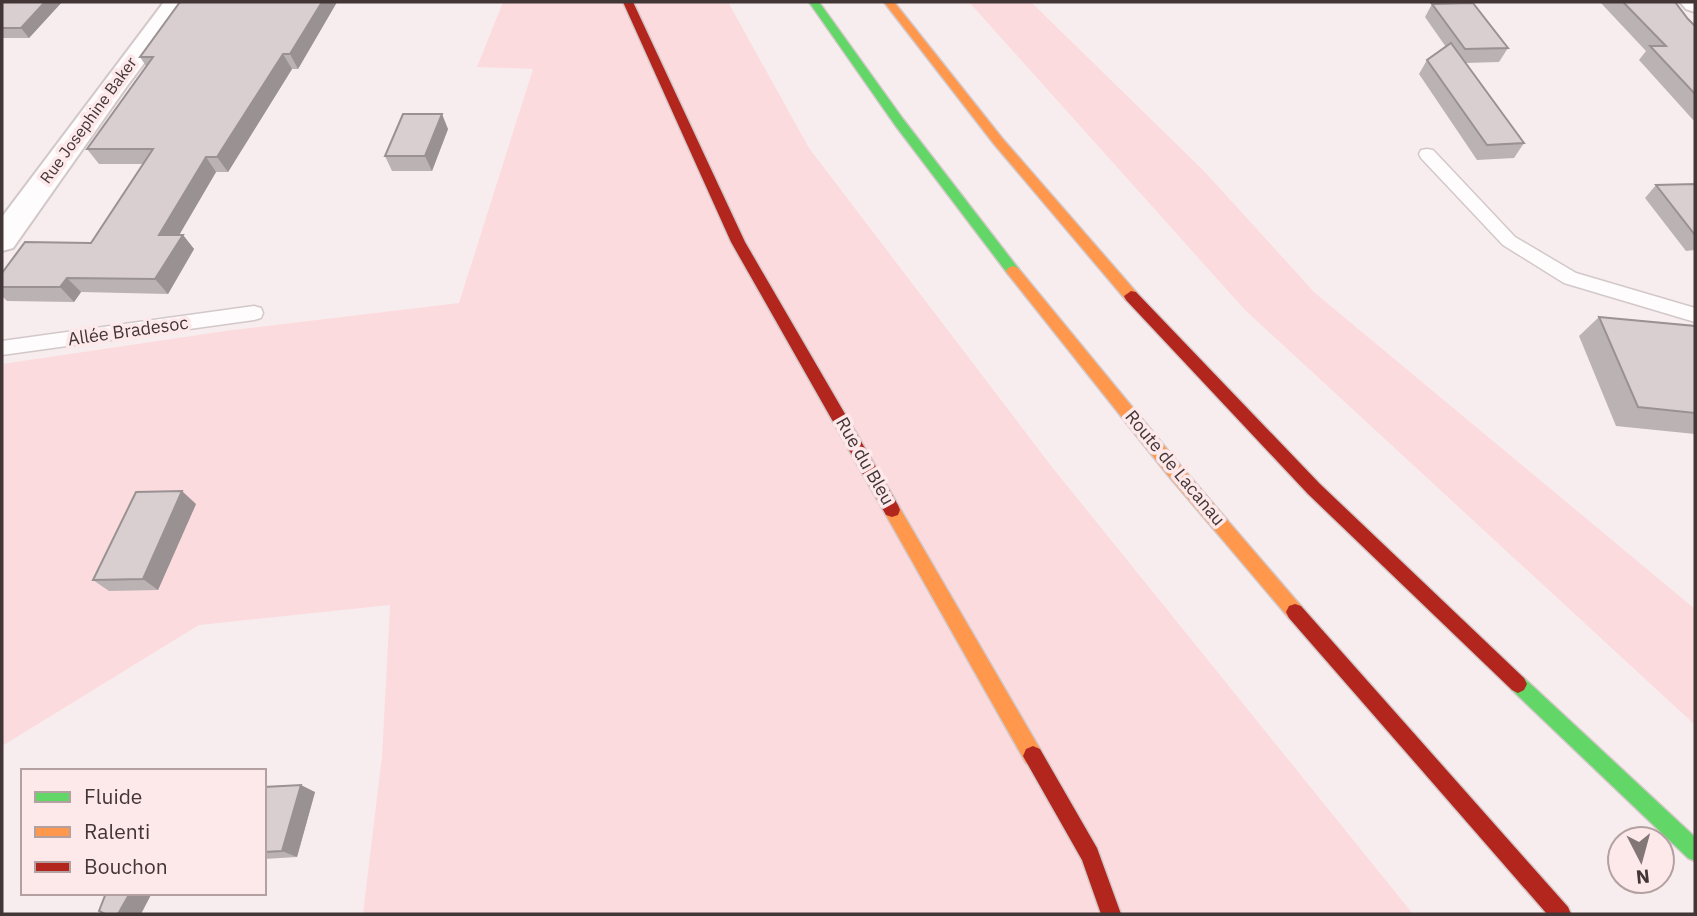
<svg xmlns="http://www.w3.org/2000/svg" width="1697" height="916" font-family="'IBM Plex Sans',sans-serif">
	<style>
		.green { fill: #fcdbde }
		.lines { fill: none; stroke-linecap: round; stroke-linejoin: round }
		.lane-casing { stroke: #d3c8c9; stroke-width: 3 }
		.street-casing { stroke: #d3c8c9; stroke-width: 4 }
		.fast-casing { stroke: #d3c8c9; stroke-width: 3 }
		.slow-casing { stroke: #d3c8c9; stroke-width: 3 }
		.jam-casing { stroke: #d3c8c9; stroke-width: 3 }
		.lane { fill: #fefcfc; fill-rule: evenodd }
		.street { fill: #fefcfc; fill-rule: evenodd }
		.fast { fill: #63d668; fill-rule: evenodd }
		.slow { fill: #ff974d; fill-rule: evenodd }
		.jam { fill: #b3261e; fill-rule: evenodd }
		.wall { fill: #bbb2b3 }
		.shaded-wall { fill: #999192 }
		.building { fill: #dacfd0; stroke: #999192; stroke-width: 2 }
		.labels { text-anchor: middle; stroke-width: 7; stroke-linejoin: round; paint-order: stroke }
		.far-street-label { font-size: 16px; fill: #433637; stroke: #fde8ea }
		.street-label { font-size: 18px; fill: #433637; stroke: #fde8ea }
	</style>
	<rect width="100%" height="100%" fill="#f8edee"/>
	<g class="green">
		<path d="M 503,2 L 728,2 L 809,148 L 1052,467 L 1413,914 L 363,914 L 382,756 L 390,605 L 199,625 L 2,746 L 2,364 L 225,331 L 459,303 L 533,69 L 477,67 Z"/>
		<path d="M 969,2 L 1031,2 L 1204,171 L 1315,293 L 1695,609 L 1695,725 L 1245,310 Z"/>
	</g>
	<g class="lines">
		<g class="lane-casing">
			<g id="lane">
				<path d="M 1427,149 L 1433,150 L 1515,237 L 1576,273 L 1695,308 L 1695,322 L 1564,283 L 1503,245 L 1421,158 L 1419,154 L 1421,150 Z"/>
				<path d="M 254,306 L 261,308 L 263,313 L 261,318 L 254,320 L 2,355 L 2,341 Z"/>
			</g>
		</g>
		<g class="street-casing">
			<g id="street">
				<path d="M 164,2 L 190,2 L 127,86 L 13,248 L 2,251 L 2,217 Z"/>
				<path d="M 1680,2 L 1695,2 L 1695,12 L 1686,9 Z"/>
			</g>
		</g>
		<g class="fast-casing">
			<g id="fast">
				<path d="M 809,2 L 819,2 L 903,119 L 1018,268 L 1020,271 L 1018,274 L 1008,274 L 895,125 Z"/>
				<path d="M 1518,675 L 1524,678 L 1695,837 L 1695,861 L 1688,858 L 1512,690 L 1509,684 L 1512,678 Z"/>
			</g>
		</g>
		<g class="slow-casing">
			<g id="slow">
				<path d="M 884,2 L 894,2 L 1002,138 L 1136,292 L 1138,296 L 1136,300 L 1126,300 L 994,144 Z"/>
				<path d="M 1013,266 L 1018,268 L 1179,464 L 1301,606 L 1304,612 L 1301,618 L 1295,620 L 1289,618 L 1167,474 L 1008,274 L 1006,271 L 1008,268 Z"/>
				<path d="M 892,503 L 898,505 L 1040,749 L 1043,756 L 1040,763 L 1033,766 L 1026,763 L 886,515 L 884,510 L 886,505 Z"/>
			</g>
		</g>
		<g class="jam-casing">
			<g id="jam">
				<path d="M 623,2 L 633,2 L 745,242 L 898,505 L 900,510 L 898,515 L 892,517 L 886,515 L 731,242 Z"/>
				<path d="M 1131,291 L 1136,292 L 1320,484 L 1524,678 L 1527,684 L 1524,690 L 1518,693 L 1512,690 L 1308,494 L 1126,300 L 1124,296 Z"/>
				<path d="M 1295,604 L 1301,606 L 1568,907 L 1571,914 L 1547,914 L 1289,618 L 1286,612 L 1289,606 Z"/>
				<path d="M 1033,746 L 1040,749 L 1097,848 L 1121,914 L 1101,914 L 1082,860 L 1023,756 L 1026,749 Z"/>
			</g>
		</g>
		<use href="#lane" class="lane"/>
		<use href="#street" class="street"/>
		<use href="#fast" class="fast"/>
		<use href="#slow" class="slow"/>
		<use href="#jam" class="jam"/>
	</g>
	<g class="wall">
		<path d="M 2,2 L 62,2 L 29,38 L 2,38 Z"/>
		<path d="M 337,2 L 298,69 L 292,69 L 228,172 L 216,172 L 179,235 L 183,235 L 194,249 L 168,294 L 81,292 L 74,302 L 7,301 L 2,296 L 2,273 L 91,243 L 143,164 L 99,164 L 87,149 L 146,66 L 140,57 Z"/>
		<path d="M 1600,2 L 1675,2 L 1688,19 L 1695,26 L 1695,122 L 1639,60 L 1646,51 Z"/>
		<path d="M 1432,4 L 1508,48 L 1499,62 L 1465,63 L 1524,143 L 1514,158 L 1477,160 L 1419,74 L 1427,60 L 1446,47 L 1425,17 Z"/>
		<path d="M 448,129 L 432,171 L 392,171 L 385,156 Z"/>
		<path d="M 1695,184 L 1695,250 L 1686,251 L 1645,198 L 1656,185 Z"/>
		<path d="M 1599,317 L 1695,326 L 1695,434 L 1616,426 L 1579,336 Z"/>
		<path d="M 196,504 L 158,590 L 109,591 L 93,580 Z"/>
		<path d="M 264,787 L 315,792 L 297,857 L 264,859 Z"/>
	</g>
	<g class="shaded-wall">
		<path d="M 45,2 L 62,2 L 29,38 L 21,28 Z"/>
		<path d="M 322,2 L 337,2 L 298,69 L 290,54 Z"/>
		<path d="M 283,54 L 292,69 L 228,172 L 217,157 Z"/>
		<path d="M 442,114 L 448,129 L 432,171 L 425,156 Z"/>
		<path d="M 206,157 L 216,172 L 171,249 L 159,235 Z"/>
		<path d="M 183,235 L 194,249 L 168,294 L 155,279 Z"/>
		<path d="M 67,278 L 81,292 L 74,302 L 60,287 Z"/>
		<path d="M 182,491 L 196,504 L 158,590 L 143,579 Z"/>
		<path d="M 301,785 L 315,792 L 297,857 L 282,851 Z"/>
		<path d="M 130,893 L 152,893 L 141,914 L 118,914 Z"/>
	</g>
	<g class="building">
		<path d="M 2,2 L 45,2 L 21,28 L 2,28 Z"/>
		<path d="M 180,2 L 322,2 L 290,54 L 283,54 L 217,157 L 206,157 L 159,235 L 183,235 L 155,279 L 67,278 L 60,287 L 2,287 L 2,273 L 25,242 L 91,243 L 153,149 L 87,149 L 153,57 L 140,57 Z"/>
		<path d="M 1623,2 L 1675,2 L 1688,19 L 1695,26 L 1695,94 L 1650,46 L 1666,46 Z"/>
		<path d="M 1473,3 L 1508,48 L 1465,49 L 1432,4 Z"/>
		<path d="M 1451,43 L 1524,143 L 1487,145 L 1427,60 Z"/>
		<path d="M 403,114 L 442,114 L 425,156 L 385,156 Z"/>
		<path d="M 1695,184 L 1695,235 L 1656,185 Z"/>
		<path d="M 1599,317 L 1695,326 L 1695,413 L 1638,407 Z"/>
		<path d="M 182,491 L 143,579 L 93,580 L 136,492 Z"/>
		<path d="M 301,785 L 282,851 L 264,852 L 264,787 Z"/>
		<path d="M 106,893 L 130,893 L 118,914 L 105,914 L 99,911 Z"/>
	</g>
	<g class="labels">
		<g class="far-street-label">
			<text transform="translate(88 120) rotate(-54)" y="6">Rue Josephine Baker</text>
		</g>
		<g class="street-label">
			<text transform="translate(128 331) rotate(-8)" y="6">Allée Bradesoc</text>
			<text transform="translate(865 461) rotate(60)" y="6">Rue du Bleu</text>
			<text transform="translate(1175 468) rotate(50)" y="6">Route de Lacanau</text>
		</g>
	</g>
	<rect width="1697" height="916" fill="none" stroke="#433637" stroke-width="7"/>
	<rect x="21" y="769" width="245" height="126" fill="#fde8ea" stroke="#b3a1a2" stroke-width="2"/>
	<rect x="35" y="792" width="35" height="10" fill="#63d668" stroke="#b3a1a2" stroke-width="2"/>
	<text x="84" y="804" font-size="21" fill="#433637">Fluide</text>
	<rect x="35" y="827" width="35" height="10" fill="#ff974d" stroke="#b3a1a2" stroke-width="2"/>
	<text x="84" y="839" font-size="21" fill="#433637">Ralenti</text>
	<rect x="35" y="862" width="35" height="10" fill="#b3261e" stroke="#b3a1a2" stroke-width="2"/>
	<text x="84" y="874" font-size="21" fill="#433637">Bouchon</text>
	<g transform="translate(1641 860) rotate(174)"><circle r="33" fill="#fde8ea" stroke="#b3a1a2" stroke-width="2"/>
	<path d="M0-5L12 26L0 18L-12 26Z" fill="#827677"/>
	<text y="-10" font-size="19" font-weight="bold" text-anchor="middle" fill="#433637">N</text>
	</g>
</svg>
